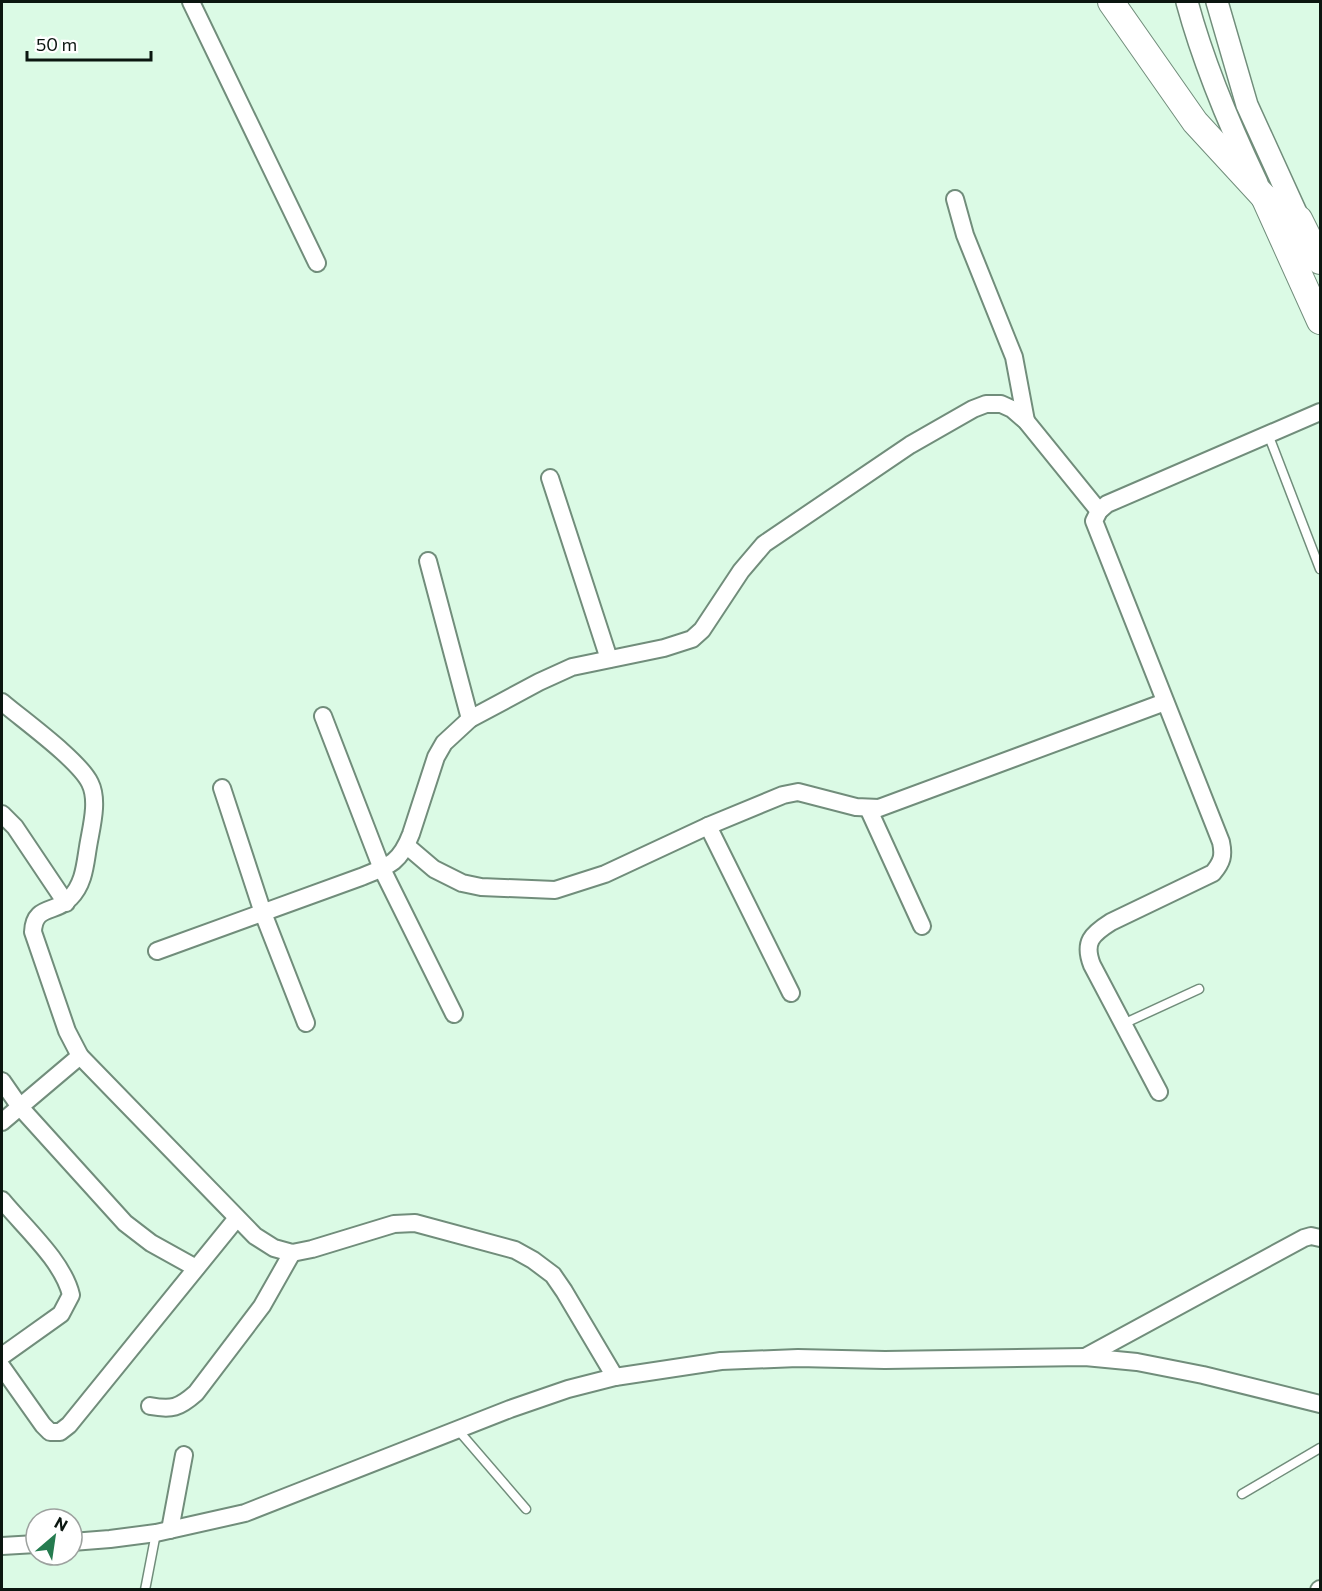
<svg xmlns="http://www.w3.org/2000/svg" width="1322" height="1591" font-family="Commissioner,sans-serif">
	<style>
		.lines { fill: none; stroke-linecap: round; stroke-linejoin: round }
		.service-casing { stroke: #718d7b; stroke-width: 11 }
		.minor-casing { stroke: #718d7b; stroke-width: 20 }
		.tertiary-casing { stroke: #718d7b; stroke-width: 24 }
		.primary-casing { stroke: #718d7b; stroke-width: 28 }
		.service { stroke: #fff; stroke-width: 8 }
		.minor { stroke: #fff; stroke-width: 16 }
		.tertiary { stroke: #fff; stroke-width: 21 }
		.primary { stroke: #fff; stroke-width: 26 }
	</style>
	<rect width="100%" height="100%" fill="#dbfae5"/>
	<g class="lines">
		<g class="service-casing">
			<g id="service">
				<path d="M 1268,434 L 1320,569"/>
				<path d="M 1123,1024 L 1199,989"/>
				<path d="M 458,1430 L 526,1509"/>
				<path d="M 1242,1494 L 1320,1448"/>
				<path d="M 145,1590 L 156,1533"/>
			</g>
		</g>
		<g class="minor-casing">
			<g id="minor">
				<path d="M 191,2 L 317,263"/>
				<path d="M 955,199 L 965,235 L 1014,357 L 1026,421"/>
				<path d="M 550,478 L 609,659"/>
				<path d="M 428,561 L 470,719"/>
				<path d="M 2,702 C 23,720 79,760 90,783 C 99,801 91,828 88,847 C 85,865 84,884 70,898 C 56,914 34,904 33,932 L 67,1031 L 80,1056 L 255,1236 L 274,1248 L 292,1253 L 312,1249 L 394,1224 L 415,1223 L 515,1250 L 533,1260 L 553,1275 L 564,1291 L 615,1377"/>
				<path d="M 323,716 L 382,869 L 454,1014"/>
				<path d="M 222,788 L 263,913 L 306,1023"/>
				<path d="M 868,808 L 922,926"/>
				<path d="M 2,814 L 15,827 L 66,903"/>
				<path d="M 708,826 L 791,993"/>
				<path d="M 407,846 L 434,869 L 462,883 L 481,887 L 555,890 L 605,874 L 708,826 L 783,795 L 798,792 L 856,807 L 879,808 L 1165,702"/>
				<path d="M 157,951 L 361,877 C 389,866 400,863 411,834 L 436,757 L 444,743 L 470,719 L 539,682 L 572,667 L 664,648 L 692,639 L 702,630 L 741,571 L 764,544 L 910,445 L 973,409 L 986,404 L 1001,404 L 1012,409 L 1026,421 L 1099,511"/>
				<path d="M 2,1081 L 20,1107 L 125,1223 L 151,1243 L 196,1268"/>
				<path d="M 1159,1092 L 1092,965 C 1083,942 1092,934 1111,922 L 1213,873 C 1222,862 1224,856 1221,842 L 1094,521 L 1099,511 L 1107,504 L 1320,412"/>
				<path d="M 2,1122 L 80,1056"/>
				<path d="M 2,1200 C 24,1227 63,1261 71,1295 L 61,1314 L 2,1356"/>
				<path d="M 1085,1357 L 1304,1238 L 1311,1236 L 1320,1238"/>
				<path d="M 2,1367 L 43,1425 L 50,1432 L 60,1432 L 69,1425 L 237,1218"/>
				<path d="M 150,1406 C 172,1410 179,1408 196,1393 L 262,1306 L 292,1253"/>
				<path d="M 170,1530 L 184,1455"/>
				<path d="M 72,1542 L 110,1539 L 156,1533 L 245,1513 L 510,1409 L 568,1389 L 615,1377 L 721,1361 L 798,1358 L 885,1360 L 1085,1357 L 1137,1362 L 1203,1375 L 1320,1404"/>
				<path d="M 2,1546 L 36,1544"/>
				<path d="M 1319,1590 L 1320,1589"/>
			</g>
		</g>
		<g class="tertiary-casing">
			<g id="tertiary">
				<path d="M 1187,2 C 1204,65 1229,124 1257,183"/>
				<path d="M 1217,2 L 1247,105 L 1299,219"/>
			</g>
		</g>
		<g class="primary-casing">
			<g id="primary">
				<path d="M 1111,2 L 1195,122 L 1264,197 L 1299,219 L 1320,261"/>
				<path d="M 1264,197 L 1320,321"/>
			</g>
		</g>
		<use href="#service" class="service"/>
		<use href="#minor" class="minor"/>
		<use href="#tertiary" class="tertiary"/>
		<use href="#primary" class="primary"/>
	</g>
	<rect width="1322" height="1591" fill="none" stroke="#0b1610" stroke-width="6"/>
	<g transform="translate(54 1537) rotate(29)"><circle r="28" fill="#ffffff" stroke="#9da29f" stroke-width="1.5"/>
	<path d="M0-4.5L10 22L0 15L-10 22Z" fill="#257b4f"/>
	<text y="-9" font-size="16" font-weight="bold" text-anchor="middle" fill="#0b1610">N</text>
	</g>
	<path d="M27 51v9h124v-9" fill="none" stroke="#0b1610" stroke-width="3"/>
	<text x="36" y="51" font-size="18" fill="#0b1610" stroke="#ffffff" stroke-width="4.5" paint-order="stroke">50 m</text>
</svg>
